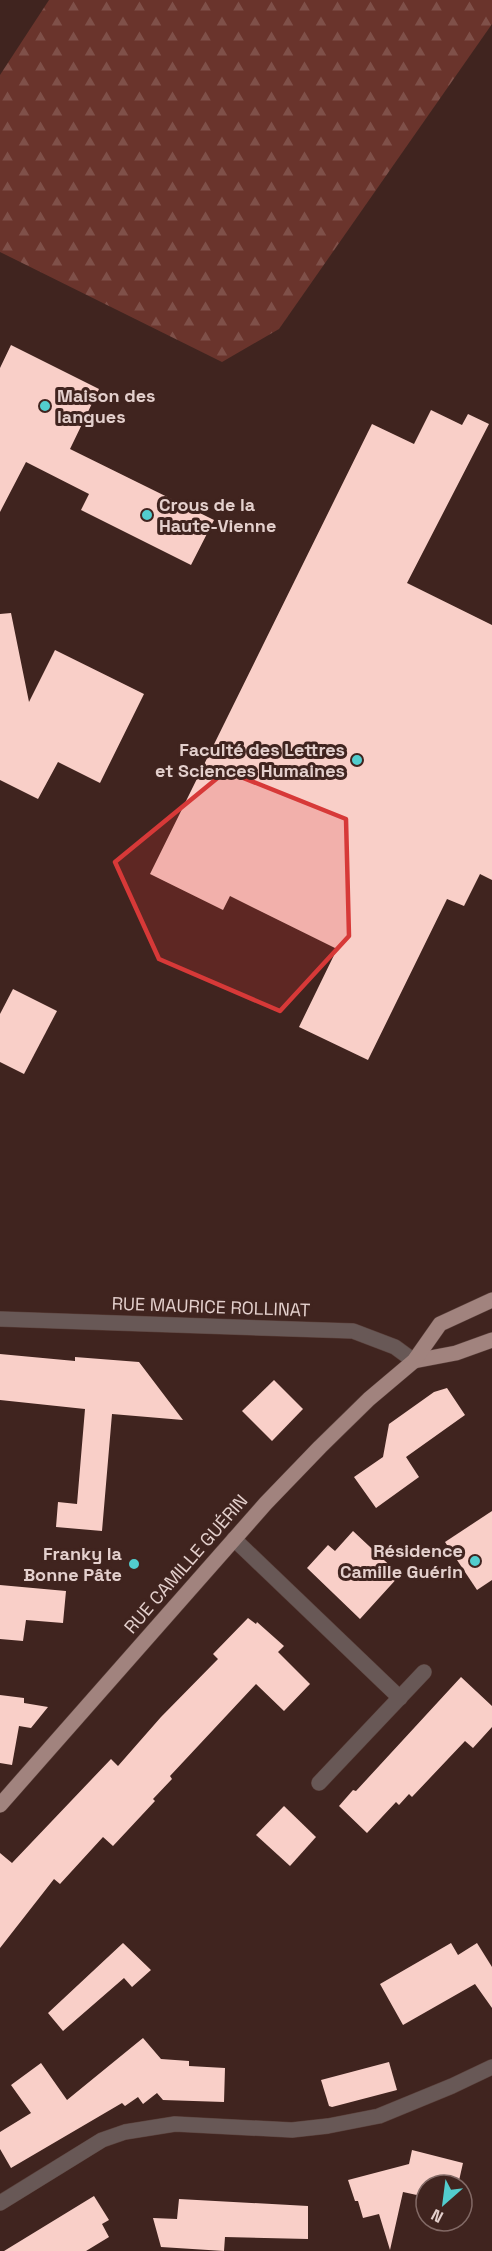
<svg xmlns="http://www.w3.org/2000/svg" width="492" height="2251" font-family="'Space Grotesk',sans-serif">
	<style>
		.forest { fill: url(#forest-firs) }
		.building { fill: #f9cfc8 }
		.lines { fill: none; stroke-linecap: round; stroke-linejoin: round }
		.minor-casing { stroke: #5a403b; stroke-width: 16 }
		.major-casing { stroke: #5a403b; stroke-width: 16 }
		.minor { stroke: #685856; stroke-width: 15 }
		.major { stroke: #a1837e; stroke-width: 15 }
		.marked { fill: #d73938; fill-opacity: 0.2; stroke: #d73938; stroke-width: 4.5; stroke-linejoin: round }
		.poi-dot { fill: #52cdce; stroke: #40241f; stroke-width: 2 }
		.labels { text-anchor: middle; stroke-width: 6; stroke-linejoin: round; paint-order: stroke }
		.poi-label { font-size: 18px; font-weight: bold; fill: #e4d0cd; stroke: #40241f; text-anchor: end }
		.street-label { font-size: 18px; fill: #e4d0cd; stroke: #40241f }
	</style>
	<defs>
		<pattern id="forest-firs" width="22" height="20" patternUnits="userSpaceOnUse" patternTransform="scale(1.5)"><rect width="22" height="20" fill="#6a342c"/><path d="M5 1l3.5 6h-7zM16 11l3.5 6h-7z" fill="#7f5049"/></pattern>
	</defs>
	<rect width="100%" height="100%" fill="#40241f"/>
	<path class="forest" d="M 49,0 L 492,0 L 492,24 L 279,329 L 222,362 L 0,252 L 0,75 Z"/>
	<g class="building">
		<path d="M 11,345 L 99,389 L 70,449 L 214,520 L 191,565 L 81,510 L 89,494 L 26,462 L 0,512 L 0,368 Z"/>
		<path d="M 431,410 L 462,425 L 468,414 L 489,424 L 407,583 L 492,625 L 492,880 L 480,874 L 464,906 L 447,899 L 368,1060 L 299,1027 L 337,949 L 230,896 L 223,910 L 150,874 L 372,424 L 414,444 Z"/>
		<path d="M 11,613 L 29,702 L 55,650 L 144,694 L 100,783 L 58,762 L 38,799 L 0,780 L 0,614 Z"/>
		<path d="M 13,989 L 57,1011 L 24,1074 L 0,1062 L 0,1014 Z"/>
		<path d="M 0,1354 L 75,1361 L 75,1357 L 139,1362 L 183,1420 L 112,1414 L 102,1531 L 56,1527 L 58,1502 L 77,1504 L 85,1409 L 0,1400 Z"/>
		<path d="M 274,1380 L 303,1409 L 272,1441 L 242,1411 Z"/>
		<path d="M 447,1388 L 465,1415 L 406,1457 L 419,1477 L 376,1508 L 354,1477 L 383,1457 L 389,1424 L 434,1392 Z"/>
		<path d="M 492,1511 L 492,1580 L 477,1590 L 445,1542 Z"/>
		<path d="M 353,1531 L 400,1575 L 360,1619 L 307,1568 L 328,1545 L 335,1551 Z"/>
		<path d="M 0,1585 L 66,1591 L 63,1623 L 26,1620 L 23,1641 L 0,1639 Z"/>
		<path d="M 248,1618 L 256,1624 L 257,1622 L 284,1646 L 278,1652 L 310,1684 L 284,1711 L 256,1684 L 170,1776 L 172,1779 L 153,1799 L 155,1801 L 113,1846 L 103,1837 L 60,1884 L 54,1879 L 0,1948 L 0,1853 L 12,1863 L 111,1759 L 118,1766 L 161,1717 L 218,1659 L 213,1654 Z"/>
		<path d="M 461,1677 L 492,1706 L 492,1727 L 473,1748 L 465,1741 L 412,1797 L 409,1794 L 399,1805 L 396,1802 L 367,1833 L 339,1806 L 353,1790 L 356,1791 Z"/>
		<path d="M 0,1695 L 24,1698 L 24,1703 L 48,1707 L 31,1728 L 19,1726 L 12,1765 L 0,1763 Z"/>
		<path d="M 284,1806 L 316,1837 L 290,1866 L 256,1835 Z"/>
		<path d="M 123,1943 L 151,1970 L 132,1987 L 124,1978 L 63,2031 L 48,2013 Z"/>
		<path d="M 451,1943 L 458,1955 L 477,1943 L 492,1967 L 492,2008 L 475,1984 L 403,2025 L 380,1984 Z"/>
		<path d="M 143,2038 L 161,2059 L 189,2061 L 189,2066 L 225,2068 L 224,2102 L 163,2100 L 157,2093 L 143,2104 L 138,2097 L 125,2106 L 122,2103 L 11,2168 L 0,2149 L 0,2132 L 31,2113 L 11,2085 L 41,2063 L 67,2100 Z"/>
		<path d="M 389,2062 L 397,2090 L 332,2107 L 329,2106 L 321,2080 Z"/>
		<path d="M 412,2150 L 463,2163 L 458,2185 L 426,2185 L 426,2197 L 403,2192 L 390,2250 L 379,2214 L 363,2218 L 358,2201 L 355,2201 L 348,2180 L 409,2164 Z"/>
		<path d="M 94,2196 L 109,2220 L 102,2224 L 109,2237 L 86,2251 L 4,2251 Z"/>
		<path d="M 179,2199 L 308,2206 L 308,2239 L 225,2237 L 224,2251 L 161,2247 L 153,2218 L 177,2219 Z"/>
	</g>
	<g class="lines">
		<g class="minor-casing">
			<g id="minor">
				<path d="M 0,1319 L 353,1331 L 395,1347 L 414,1361"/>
				<path d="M 234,1539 L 400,1698"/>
				<path d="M 319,1783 L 424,1672"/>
				<path d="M 0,2203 L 102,2140 L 125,2132 L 175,2124 L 292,2130 L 328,2126 L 379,2116 L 452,2086 L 492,2067"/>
			</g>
		</g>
		<g class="major-casing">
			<g id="major">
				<path d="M 414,1361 L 456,1353 L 492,1340"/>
				<path d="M 0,1805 L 266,1503 L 320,1447 L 369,1399 L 414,1361 L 440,1324 L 492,1300"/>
			</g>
		</g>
		<use href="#minor" class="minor"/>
		<use href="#major" class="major"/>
	</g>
	<path class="marked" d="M 226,771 L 346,819 L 349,936 L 280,1011 L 159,959 L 115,862 Z"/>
	<g class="poi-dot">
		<circle cx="45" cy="406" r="6"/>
		<circle cx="147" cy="515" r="6"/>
		<circle cx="357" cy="760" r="6"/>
		<circle cx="475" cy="1561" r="6"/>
		<circle cx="134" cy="1564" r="6"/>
	</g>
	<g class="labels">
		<g class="poi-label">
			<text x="57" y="402" text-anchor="start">Maison des<tspan x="57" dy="21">langues</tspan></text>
			<text x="159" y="511" text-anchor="start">Crous de la<tspan x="159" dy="21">Haute-Vienne</tspan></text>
			<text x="345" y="756">Faculté des Lettres<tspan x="345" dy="21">et Sciences Humaines</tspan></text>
			<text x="463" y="1557">Résidence<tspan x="463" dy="21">Camille Guérin</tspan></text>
			<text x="122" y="1560">Franky la<tspan x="122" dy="21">Bonne Pâte</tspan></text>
		</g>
		<g class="street-label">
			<text transform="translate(211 1307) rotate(2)" y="6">RUE MAURICE ROLLINAT</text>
			<text transform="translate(186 1564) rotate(-49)" y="6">RUE CAMILLE GUÉRIN</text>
		</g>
	</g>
	<g transform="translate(444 2203) rotate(208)"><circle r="28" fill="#40241f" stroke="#826965" stroke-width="1.5"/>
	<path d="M0-4.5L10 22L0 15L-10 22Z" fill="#52cdce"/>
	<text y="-9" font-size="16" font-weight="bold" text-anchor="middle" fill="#e4d0cd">N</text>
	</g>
</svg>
